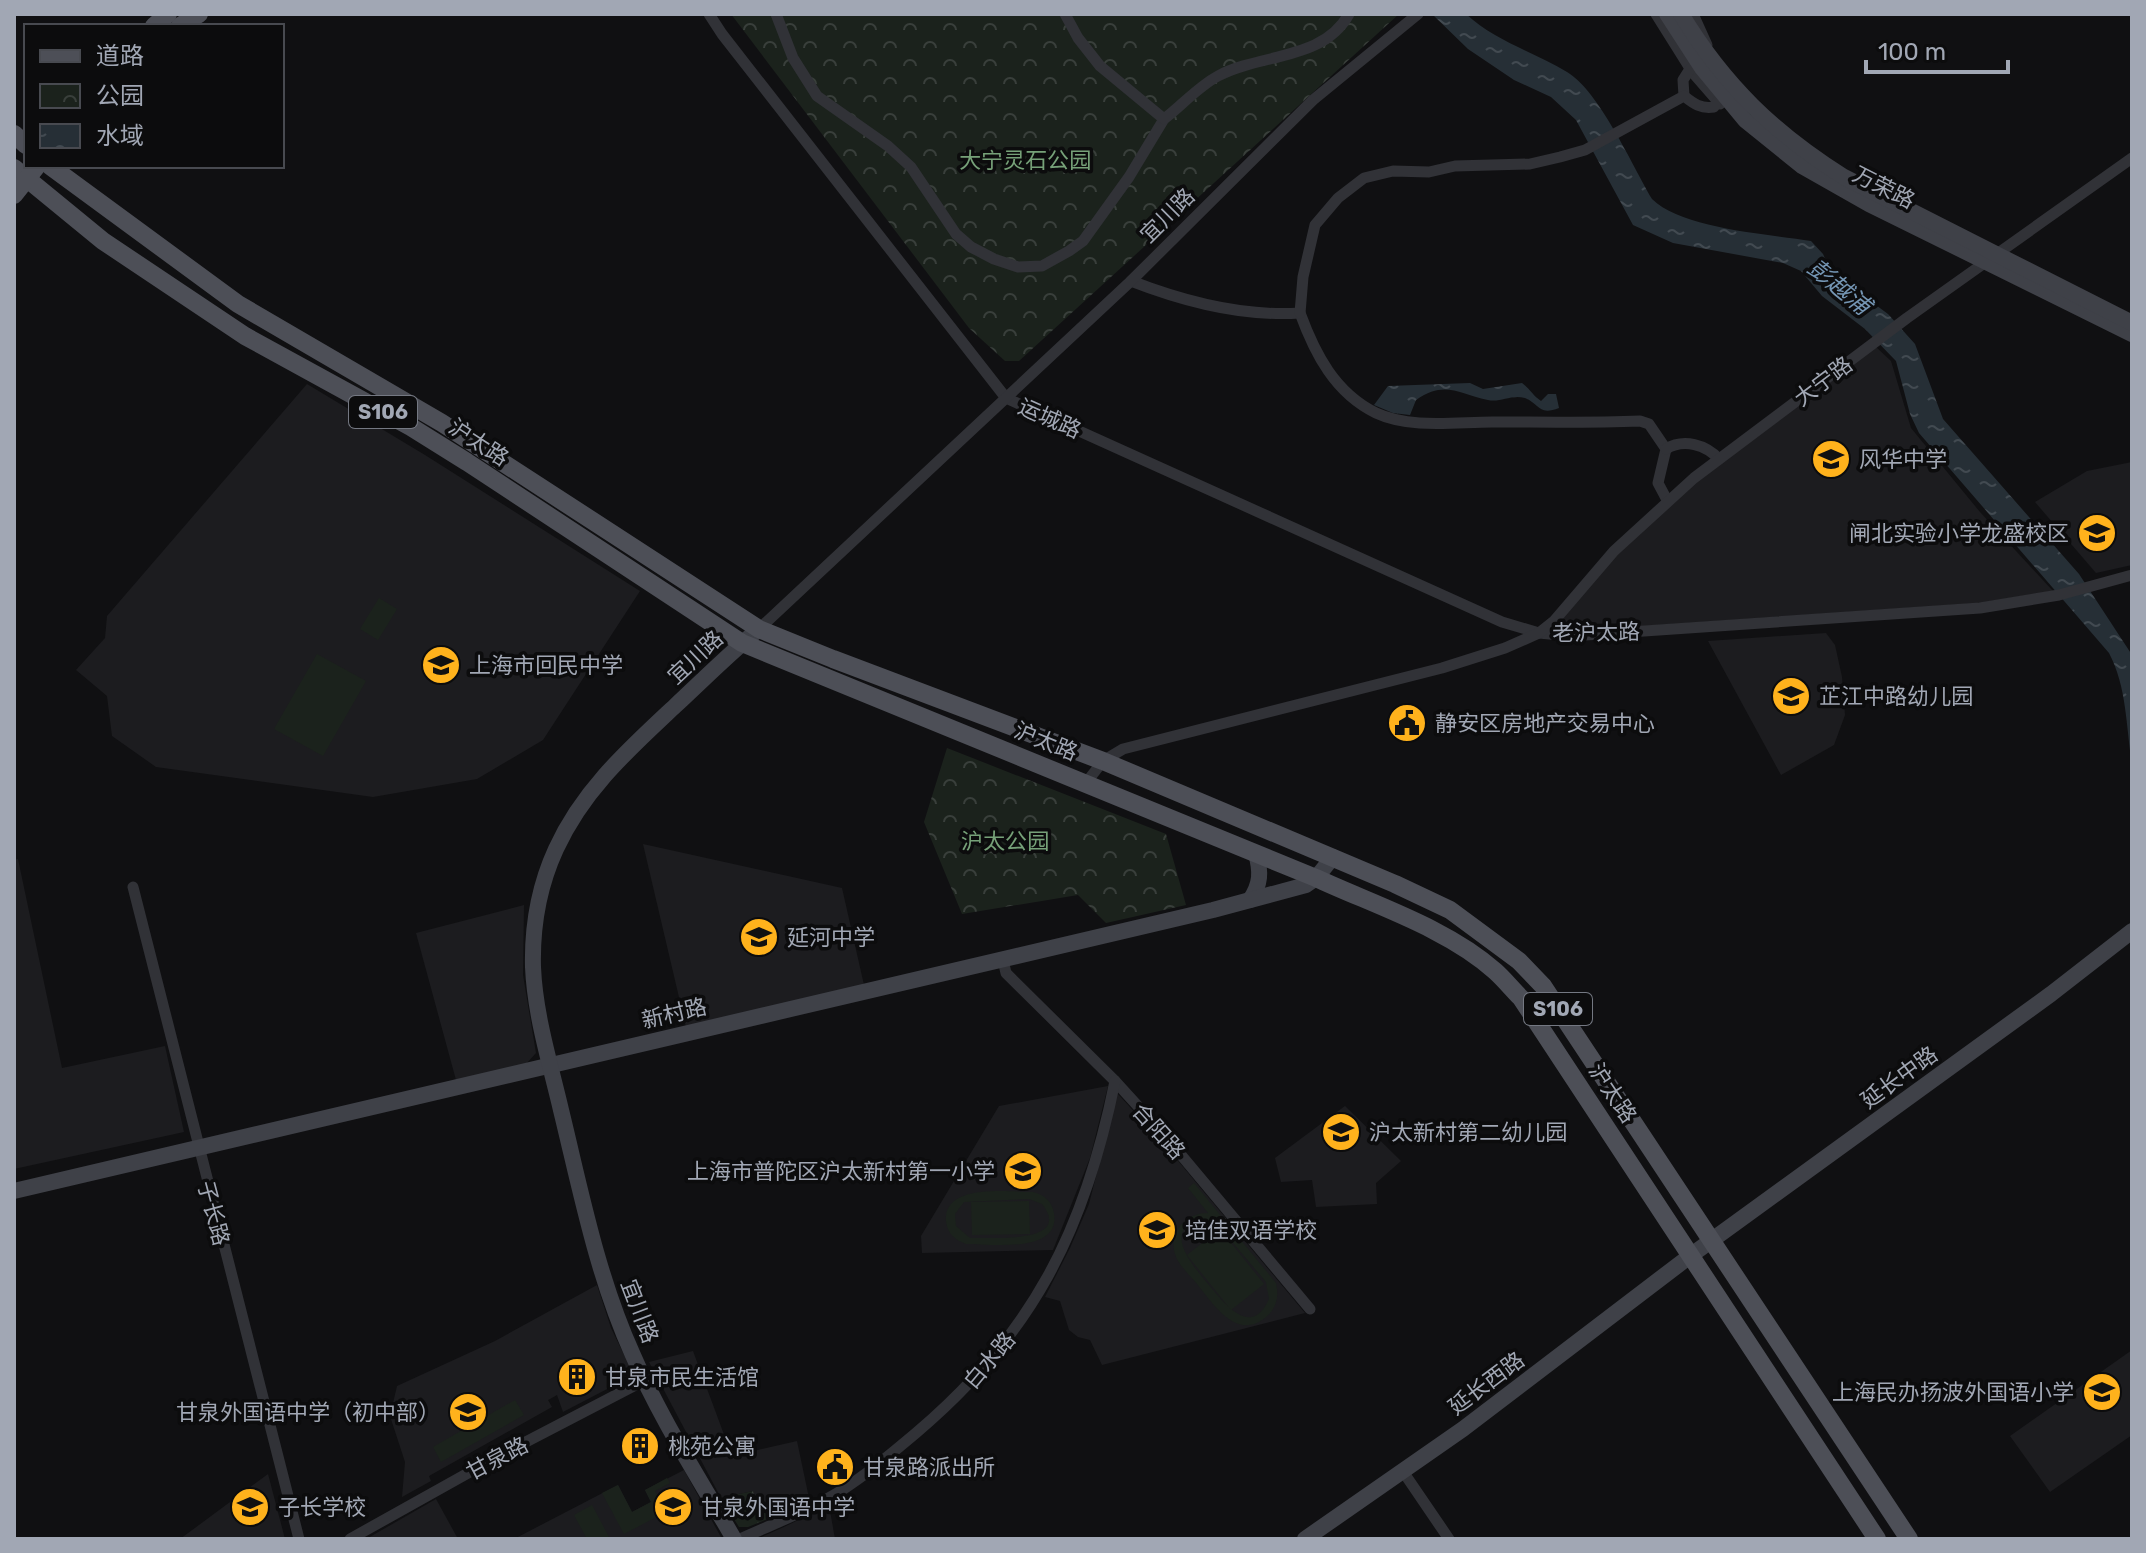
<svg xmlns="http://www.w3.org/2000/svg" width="2146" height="1553" font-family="Rubik,'Noto Sans SC',sans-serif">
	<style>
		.built { fill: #1c1c1f }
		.grass { fill: #1b221c; fill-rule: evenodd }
		.forest { fill: url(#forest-firs) }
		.park { fill: url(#park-crowns) }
		.water { fill: url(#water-ripples) }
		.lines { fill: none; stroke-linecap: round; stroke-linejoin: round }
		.street { stroke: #313237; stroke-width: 11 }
		.secondary { stroke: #3f4148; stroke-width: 16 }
		.primary { stroke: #4d4f57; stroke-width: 18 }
		.labels { text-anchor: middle; stroke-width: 7; stroke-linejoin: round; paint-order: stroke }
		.shield { fill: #0c0c0d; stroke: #747882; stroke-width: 2 }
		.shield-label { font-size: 20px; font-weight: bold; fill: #a1a7b4 }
		.park-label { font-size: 22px; fill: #76a178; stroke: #0c0c0d }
		.street-label { font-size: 22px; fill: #a1a7b4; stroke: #0c0c0d }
		.poi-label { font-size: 22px; fill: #a1a7b4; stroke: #0c0c0d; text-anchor: start }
		.water-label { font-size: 24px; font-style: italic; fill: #7495b3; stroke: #0c0c0d }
	</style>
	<defs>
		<pattern id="forest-firs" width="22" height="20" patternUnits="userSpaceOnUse" patternTransform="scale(2)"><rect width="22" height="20" fill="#1b221c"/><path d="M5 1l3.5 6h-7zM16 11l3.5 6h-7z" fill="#393f3b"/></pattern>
		<pattern id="park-crowns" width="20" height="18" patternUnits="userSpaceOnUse" patternTransform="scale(2)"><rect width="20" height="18" fill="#1b221c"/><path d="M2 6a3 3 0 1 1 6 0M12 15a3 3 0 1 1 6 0" fill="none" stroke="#393f3b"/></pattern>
		<pattern id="water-ripples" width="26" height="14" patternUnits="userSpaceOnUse" patternTransform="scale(2)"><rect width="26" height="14" fill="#262f36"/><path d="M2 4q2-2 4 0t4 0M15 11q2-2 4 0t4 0" fill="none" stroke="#424a51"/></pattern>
	</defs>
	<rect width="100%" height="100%" fill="#101012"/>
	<g class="built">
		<path d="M 1876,347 L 1891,361 L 1911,428 L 1980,512 L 2053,591 L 1978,603 L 1571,631 L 1549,630 L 1619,552 L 1686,489 Z"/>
		<path d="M 307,384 L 425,455 L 640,591 L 543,740 L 477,779 L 373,797 L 156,767 L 112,736 L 107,696 L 76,670 L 105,638 L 107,616 Z"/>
		<path d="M 2132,462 L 2132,565 L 2096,573 L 2035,502 L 2087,471 Z"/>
		<path d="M 1826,633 L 1835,645 L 1842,677 L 1845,715 L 1834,745 L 1781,775 L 1708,641 Z"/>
		<path d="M 643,844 L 842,888 L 864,985 L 686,1027 Z"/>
		<path d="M 18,859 L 62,1068 L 165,1046 L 184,1132 L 14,1169 L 14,860 Z"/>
		<path d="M 524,905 L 523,975 L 536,1053 L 526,1064 L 456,1080 L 416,933 Z"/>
		<path d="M 1108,1086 L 1090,1158 L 1053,1250 L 922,1253 L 921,1236 L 999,1106 Z"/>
		<path d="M 1117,1093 L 1164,1144 L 1305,1313 L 1102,1365 L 1090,1340 L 1078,1337 L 1069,1330 L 1060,1301 L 1045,1297 L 1070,1248 L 1089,1204 Z"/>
		<path d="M 1345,1106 L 1401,1161 L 1376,1183 L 1377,1204 L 1316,1207 L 1312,1180 L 1281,1182 L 1275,1158 Z"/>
		<path d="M 597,1285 L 611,1328 L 634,1375 L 563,1412 L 557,1395 L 550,1399 L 548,1400 L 552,1407 L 429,1476 L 431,1481 L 402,1497 L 405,1462 L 390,1416 L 397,1386 L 495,1341 Z"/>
		<path d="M 2132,1350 L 2132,1435 L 2050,1492 L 2010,1436 Z"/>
		<path d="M 693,1351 L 732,1456 L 797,1441 L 809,1498 L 758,1509 L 753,1491 L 721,1498 L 649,1362 Z"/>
		<path d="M 684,1470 L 722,1539 L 514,1539 L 618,1485 L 632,1512 L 651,1502 L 645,1490 Z"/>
		<path d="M 268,1474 L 285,1539 L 180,1539 Z"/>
		<path d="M 436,1499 L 458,1539 L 368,1539 L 368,1538 Z"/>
		<path d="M 829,1505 L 835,1539 L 757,1539 L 784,1527 Z"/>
	</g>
	<g class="grass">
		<path d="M 379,598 L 397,609 L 378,640 L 360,629 Z"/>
		<path d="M 317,654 L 366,681 L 323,756 L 274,729 Z"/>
		<path d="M 1194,1183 L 1276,1283 C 1279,1296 1277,1308 1266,1317 C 1237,1342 1213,1304 1197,1284 C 1190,1275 1178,1265 1175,1254 C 1168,1231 1187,1213 1208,1213 L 1188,1188 ZM 1206,1220 L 1217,1224 L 1266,1282 L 1269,1299 C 1251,1339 1224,1303 1209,1285 C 1194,1267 1157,1226 1206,1220 Z"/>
		<path d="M 1033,1192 C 1044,1195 1052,1201 1054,1213 C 1061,1254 991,1244 966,1244 C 955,1240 947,1233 946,1221 C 943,1183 1009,1192 1033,1192 ZM 1029,1199 L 1042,1204 C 1074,1245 989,1237 970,1238 L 956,1226 L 955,1214 L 964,1202 Z"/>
		<path d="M 1029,1201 L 1030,1234 L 972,1235 L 971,1202 Z"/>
		<path d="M 1220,1229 L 1264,1284 L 1231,1310 L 1187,1255 Z"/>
		<path d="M 515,1400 L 524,1415 L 441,1462 L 433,1447 Z"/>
		<path d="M 667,1478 L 670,1483 L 655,1491 L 666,1512 L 624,1534 L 602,1493 L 618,1485 L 632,1512 L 651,1502 L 645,1490 Z"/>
		<path d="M 592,1505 L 609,1537 L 587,1539 L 574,1515 Z"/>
	</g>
	<path class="forest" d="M 753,1491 L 758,1509 L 780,1504 L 782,1513 L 748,1527 L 739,1527 L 721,1498 Z"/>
	<g class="park">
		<path d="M 731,14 L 1399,14 L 1019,361 L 1005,361 L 969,328 Z"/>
		<path d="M 947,748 L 1166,834 L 1186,905 L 1106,923 L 1078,895 L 962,914 L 924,822 Z"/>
	</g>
	<g class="water">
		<path d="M 1432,14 L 1466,14 C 1495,41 1534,52 1567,72 C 1599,91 1632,165 1652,199 C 1682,229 1769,234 1811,241 L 1823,254 L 1831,272 L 1888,314 L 1915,344 L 1943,419 L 2079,574 L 2132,655 L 2132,764 C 2126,727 2127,687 2109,653 L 1919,433 L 1910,414 L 1896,361 L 1865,329 L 1822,296 L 1801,271 L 1783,263 L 1673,243 L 1633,225 L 1576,120 L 1551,97 L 1514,80 L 1468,49 Z"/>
		<path d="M 1470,383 L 1483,389 L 1522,383 C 1530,389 1533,396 1541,401 L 1548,394 L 1556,394 L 1559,408 C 1538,416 1540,404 1525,398 C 1511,394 1500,403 1488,400 C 1458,394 1445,380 1416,400 L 1410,415 L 1393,413 L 1374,405 L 1388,386 Z"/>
	</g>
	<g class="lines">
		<g class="street">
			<path d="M 709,14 L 722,34 L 1006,398 L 1502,622 L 1539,633 L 1571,636 L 1980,608 L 2059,595 L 2132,575"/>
			<path d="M 776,14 L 793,58 L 817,96 L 888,146 L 911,167 L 956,234 L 971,247 L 994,259 L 1018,267 L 1042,266 L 1069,251 L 1083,241 L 1129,177 L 1164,119"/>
			<path d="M 1065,14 L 1078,38 L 1100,66 L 1164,119 C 1181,106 1199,86 1218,76 C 1261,53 1323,61 1349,14"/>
			<path d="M 1656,14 L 1693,73 L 1720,104"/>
			<path d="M 1693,14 L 1707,45"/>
			<path d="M 1684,96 L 1683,80 L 1690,69"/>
			<path d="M 1131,281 C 1185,302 1242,317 1300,313 C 1315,354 1335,393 1376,413 C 1410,429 1456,422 1492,422 C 1541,422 1590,423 1640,421 L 1649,424 L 1666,449 L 1658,483 L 1667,500"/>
			<path d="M 1300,313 L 1303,277 L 1315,225 L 1338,198 L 1364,178 L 1393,171 L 1429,172 L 1455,166 L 1530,164 L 1560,157 L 1585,150 L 1684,96 C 1694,104 1701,109 1714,107 L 1717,102"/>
			<path d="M 1666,449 C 1684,438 1706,445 1719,459"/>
			<path d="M 759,629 L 1131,281 L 1313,100 L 1418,14"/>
			<path d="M 1086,783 L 1103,761 L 1123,749 L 1442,668 L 1505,648 L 1539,633 L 1554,621 L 1614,551 L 1694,478 L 1907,318 L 2132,158"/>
			<path d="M 133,887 L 299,1539"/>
			<path d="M 1003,960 L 1006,973 L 1115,1081 L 1166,1137 L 1310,1309"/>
			<path d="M 1402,1470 L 1449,1539"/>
			<path d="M 350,1539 L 495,1458 L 645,1380"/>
			<path d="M 740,1539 C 773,1524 808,1511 839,1492 C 866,1475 891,1454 916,1433 C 1033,1334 1085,1230 1115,1081"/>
		</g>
		<g class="secondary">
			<path d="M 1667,14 L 1702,68 L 1745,120 L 1802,166 L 1869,204 L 2132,334"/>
			<path d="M 1681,14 C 1724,85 1774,133 1844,177 L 2132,323"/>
			<path d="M 1250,900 C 1261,884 1261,872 1256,853"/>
			<path d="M 14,1191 L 1213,910 L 1306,885 L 1316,878 L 1333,857"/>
			<path d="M 734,1539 C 699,1478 660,1418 632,1353 C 597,1275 581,1192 561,1110 C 550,1063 535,1015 533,967 C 532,927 539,886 556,849 C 583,790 628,750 675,706 C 703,680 730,653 759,629"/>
			<path d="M 1305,1539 L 1463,1429 L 1690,1256 L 2051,994 L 2132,931"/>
		</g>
		<g class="primary">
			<path d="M 154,26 L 168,14"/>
			<path d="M 180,26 L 199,14"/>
			<path d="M 14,134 L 26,145"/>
			<path d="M 50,166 L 238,304 L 442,423 L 759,629 L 833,659 L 1103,761 L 1395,884 L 1450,910 L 1519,961 L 1543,986 L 1909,1539"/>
			<path d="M 14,168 L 103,241 L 245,336 L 411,427 L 467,462 L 742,643 L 1316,878 C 1374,905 1447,928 1495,971 C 1504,979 1512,989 1521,998 L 1877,1539"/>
			<path d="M 14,195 L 37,166"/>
		</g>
	</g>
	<defs>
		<g id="school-disc" transform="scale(2)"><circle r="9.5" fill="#ffb21c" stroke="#0c0c0d"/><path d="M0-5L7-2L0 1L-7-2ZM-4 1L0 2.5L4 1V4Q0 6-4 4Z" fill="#111"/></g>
		<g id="civic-disc" transform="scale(2)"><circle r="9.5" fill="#ffb21c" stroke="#0c0c0d"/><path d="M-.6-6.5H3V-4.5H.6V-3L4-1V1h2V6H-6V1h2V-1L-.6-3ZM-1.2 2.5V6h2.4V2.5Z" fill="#111"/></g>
		<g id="building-disc" transform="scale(2)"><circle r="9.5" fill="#ffb21c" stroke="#0c0c0d"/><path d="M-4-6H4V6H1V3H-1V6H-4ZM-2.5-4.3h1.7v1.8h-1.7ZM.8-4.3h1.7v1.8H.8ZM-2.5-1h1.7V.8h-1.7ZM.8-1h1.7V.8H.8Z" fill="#111"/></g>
	</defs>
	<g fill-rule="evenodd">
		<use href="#school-disc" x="1831" y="459"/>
		<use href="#school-disc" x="2097" y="533"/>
		<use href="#school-disc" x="441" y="665"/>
		<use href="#school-disc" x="1791" y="696"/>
		<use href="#civic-disc" x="1407" y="723"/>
		<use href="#school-disc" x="759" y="937"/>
		<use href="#school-disc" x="1341" y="1132"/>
		<use href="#school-disc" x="1023" y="1171"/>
		<use href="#school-disc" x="1157" y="1230"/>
		<use href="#building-disc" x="577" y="1377"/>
		<use href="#school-disc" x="2102" y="1392"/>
		<use href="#school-disc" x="468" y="1412"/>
		<use href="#building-disc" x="640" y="1446"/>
		<use href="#civic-disc" x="835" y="1467"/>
		<use href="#school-disc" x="250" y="1507"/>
		<use href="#school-disc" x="673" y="1507"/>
	</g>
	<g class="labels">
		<g class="shield">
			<rect x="349" y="396" width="68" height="32" rx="6"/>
			<rect x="1524" y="993" width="68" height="32" rx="6"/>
		</g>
		<g class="shield-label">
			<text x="383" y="419">S106</text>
			<text x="1558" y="1016">S106</text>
		</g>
		<g class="park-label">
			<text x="1025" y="168">大宁灵石公园</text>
			<text x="1005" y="849">沪太公园</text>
		</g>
		<g class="street-label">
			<text transform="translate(1884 187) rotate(27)" y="8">万荣路</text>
			<text transform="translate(1167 215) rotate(-45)" y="8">宜川路</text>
			<text transform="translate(1823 381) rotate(-37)" y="8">大宁路</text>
			<text transform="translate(1050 418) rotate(24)" y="8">运城路</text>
			<text transform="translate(479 442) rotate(33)" y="8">沪太路</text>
			<text transform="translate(1596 632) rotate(-1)" y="8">老沪太路</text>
			<text transform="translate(695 657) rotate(-43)" y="8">宜川路</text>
			<text transform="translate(1046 741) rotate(22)" y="8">沪太路</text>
			<text transform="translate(674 1013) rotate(-13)" y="8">新村路</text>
			<text transform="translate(1899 1077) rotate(-36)" y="8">延长中路</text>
			<text transform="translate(1613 1093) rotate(56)" y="8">沪太路</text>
			<text transform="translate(1159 1131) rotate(48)" y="8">合阳路</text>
			<text transform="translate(214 1213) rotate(75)" y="8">子长路</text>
			<text transform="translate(640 1311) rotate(69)" y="8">宜川路</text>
			<text transform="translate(989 1360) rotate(-50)" y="8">白水路</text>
			<text transform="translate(1486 1383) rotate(-37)" y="8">延长西路</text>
			<text transform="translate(497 1458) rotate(-28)" y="8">甘泉路</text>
		</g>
		<g class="poi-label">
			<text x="1859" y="467">风华中学</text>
			<text x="2069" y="541" text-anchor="end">闸北实验小学龙盛校区</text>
			<text x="469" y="673">上海市回民中学</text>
			<text x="1819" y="704">芷江中路幼儿园</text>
			<text x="1435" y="731">静安区房地产交易中心</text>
			<text x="787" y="945">延河中学</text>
			<text x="1369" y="1140">沪太新村第二幼儿园</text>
			<text x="995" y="1179" text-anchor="end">上海市普陀区沪太新村第一小学</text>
			<text x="1185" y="1238">培佳双语学校</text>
			<text x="605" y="1385">甘泉市民生活馆</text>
			<text x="2074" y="1400" text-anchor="end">上海民办扬波外国语小学</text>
			<text x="440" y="1420" text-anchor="end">甘泉外国语中学（初中部）</text>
			<text x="668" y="1454">桃苑公寓</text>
			<text x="863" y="1475">甘泉路派出所</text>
			<text x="278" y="1515">子长学校</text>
			<text x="701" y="1515">甘泉外国语中学</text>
		</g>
		<g class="water-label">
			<text transform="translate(1839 287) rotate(39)" y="8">彭越浦</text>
		</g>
	</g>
	<rect width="2146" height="1553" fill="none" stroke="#a1a7b4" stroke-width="32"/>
	<rect x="24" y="24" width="260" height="144" fill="#0c0c0d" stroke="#484a50" stroke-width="2"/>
	<rect x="40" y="50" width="40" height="12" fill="#4d4f57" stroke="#484a50" stroke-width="2"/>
	<text x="96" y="64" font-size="24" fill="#a1a7b4">道路</text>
	<rect x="40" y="84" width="40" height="24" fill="url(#park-crowns)" stroke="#484a50" stroke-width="2"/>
	<text x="96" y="104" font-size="24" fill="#a1a7b4">公园</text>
	<rect x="40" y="124" width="40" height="24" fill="url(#water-ripples)" stroke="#484a50" stroke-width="2"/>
	<text x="96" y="144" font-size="24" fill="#a1a7b4">水域</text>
	<path d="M1866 60v12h142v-12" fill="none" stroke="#a1a7b4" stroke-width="4"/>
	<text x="1878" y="60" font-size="24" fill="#a1a7b4" stroke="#0c0c0d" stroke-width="6" paint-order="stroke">100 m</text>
</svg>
